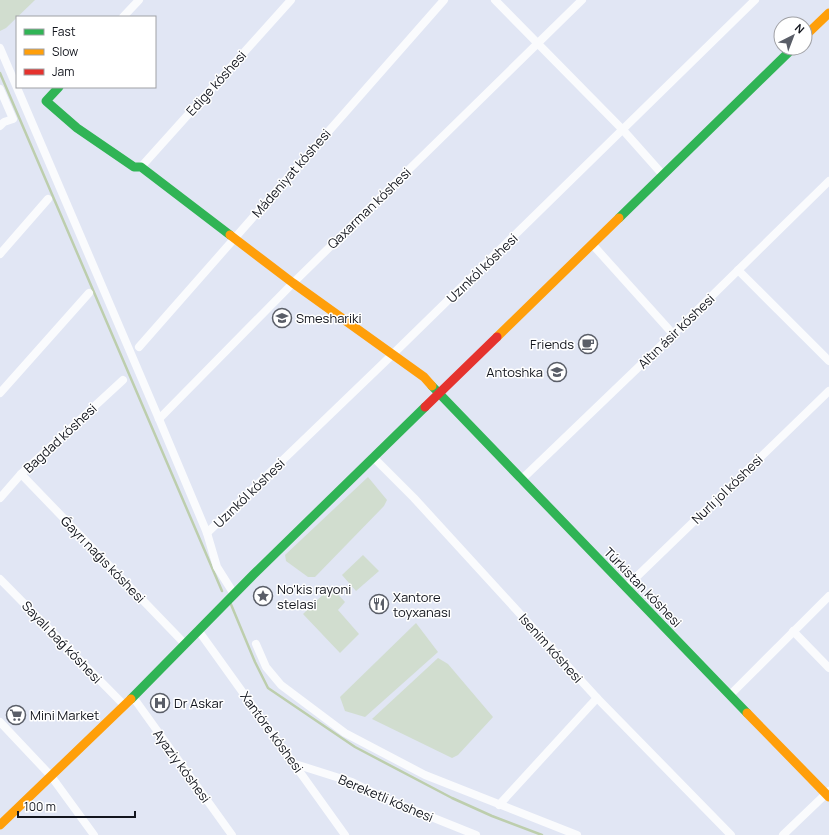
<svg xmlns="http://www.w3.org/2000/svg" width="829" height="835" font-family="Manrope,sans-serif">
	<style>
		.green { fill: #d1ddcf }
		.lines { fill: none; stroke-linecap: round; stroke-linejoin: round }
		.stream { stroke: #bdcead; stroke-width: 2.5 }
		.street { stroke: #fafbfd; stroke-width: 8 }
		.fast { stroke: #30b455; stroke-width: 9 }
		.slow { stroke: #ff9f0a; stroke-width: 9 }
		.jam { stroke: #e5322d; stroke-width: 9 }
		.labels { text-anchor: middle; stroke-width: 3; stroke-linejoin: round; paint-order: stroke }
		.street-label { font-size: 13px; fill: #12151d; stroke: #fff }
		.poi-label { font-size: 13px; fill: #12151d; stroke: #fff; text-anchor: start }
	</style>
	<rect width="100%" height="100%" fill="#e1e6f4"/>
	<g class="green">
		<path d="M 0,0 L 35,0 L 6,28 L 0,31 Z"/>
		<path d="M 368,477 L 387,500 L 384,506 L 315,577 L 308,577 L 286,561 L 285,555 Z"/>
		<path d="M 363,555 L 379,571 L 356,591 L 342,575 Z"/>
		<path d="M 331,587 L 345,602 L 338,610 L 359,634 L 340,653 L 303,614 Z"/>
		<path d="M 416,623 L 438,652 L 365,717 L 345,711 L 340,697 Z"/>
		<path d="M 438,658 L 448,664 L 493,717 L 458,755 L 452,758 L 372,719 Z"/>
	</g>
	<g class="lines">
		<g class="stream">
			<path d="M 0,73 L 222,591"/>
			<path d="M 230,602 L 255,662 L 268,688 L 355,747 L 452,798 L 492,816 L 542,835"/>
		</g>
		<g class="street">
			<path d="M 495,0 L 623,130 L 663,175"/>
			<path d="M 123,17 L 139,0"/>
			<path d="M 0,48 L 159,419 L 207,533 L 217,567 L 234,594"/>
			<path d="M 0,89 L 13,119 L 4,122 L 0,126"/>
			<path d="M 141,167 L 291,0"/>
			<path d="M 592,244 L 673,334"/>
			<path d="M 0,254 L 48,199"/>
			<path d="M 738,270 L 829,361"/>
			<path d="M 139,347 L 444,0"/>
			<path d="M 0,393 L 89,293"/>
			<path d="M 159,419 L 293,283 L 582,0"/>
			<path d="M 373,457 L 414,498 L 597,698 L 731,835"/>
			<path d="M 21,474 L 185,644"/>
			<path d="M 521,480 L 673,334 L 829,181"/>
			<path d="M 0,498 L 21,474 L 123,380"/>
			<path d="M 207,533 L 393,354 L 755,0"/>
			<path d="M 0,579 L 124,705"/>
			<path d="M 626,587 L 829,391"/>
			<path d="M 198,630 L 345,835"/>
			<path d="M 793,631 L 829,668"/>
			<path d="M 256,644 L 266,667 L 281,685 L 345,733 L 425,775 L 577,835"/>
			<path d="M 730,695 L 829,596"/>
			<path d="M 133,697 L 232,835"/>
			<path d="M 0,722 L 51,776 L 94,835"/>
			<path d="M 295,764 L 352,782 L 384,798 L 476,835"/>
			<path d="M 499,805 L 597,698"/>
			<path d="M 783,835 L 829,791"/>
		</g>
		<g class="fast">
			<path d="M 59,87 L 46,101 L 77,128 L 134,167 L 141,167 L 230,235"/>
			<path d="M 619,218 L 793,48"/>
			<path d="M 432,386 L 747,713"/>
			<path d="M 131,699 L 254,574 L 425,407"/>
		</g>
		<g class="slow">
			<path d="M 805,36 L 829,13"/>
			<path d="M 230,235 L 293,283 L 424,377 L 432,386"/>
			<path d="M 497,337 L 619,218"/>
			<path d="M 747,713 L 829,797"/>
			<path d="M 0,825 L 131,699"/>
		</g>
		<path class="jam" d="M 425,407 L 497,337"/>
	</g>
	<defs>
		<g id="school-ring" transform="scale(1)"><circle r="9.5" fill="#fff" stroke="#5a5e68" stroke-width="1.5"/><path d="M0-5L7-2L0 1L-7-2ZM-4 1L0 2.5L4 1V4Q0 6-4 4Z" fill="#5a5e68"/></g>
		<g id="cafe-ring" transform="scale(1)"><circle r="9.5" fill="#fff" stroke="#5a5e68" stroke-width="1.5"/><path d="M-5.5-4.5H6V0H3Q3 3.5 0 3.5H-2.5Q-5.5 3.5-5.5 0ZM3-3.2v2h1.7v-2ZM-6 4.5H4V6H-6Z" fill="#5a5e68"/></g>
		<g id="sight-ring" transform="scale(1)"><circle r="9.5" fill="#fff" stroke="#5a5e68" stroke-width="1.5"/><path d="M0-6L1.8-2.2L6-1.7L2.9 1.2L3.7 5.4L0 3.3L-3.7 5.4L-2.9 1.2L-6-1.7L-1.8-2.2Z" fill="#5a5e68"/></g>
		<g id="restaurant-ring" transform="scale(1)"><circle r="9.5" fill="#fff" stroke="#5a5e68" stroke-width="1.5"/><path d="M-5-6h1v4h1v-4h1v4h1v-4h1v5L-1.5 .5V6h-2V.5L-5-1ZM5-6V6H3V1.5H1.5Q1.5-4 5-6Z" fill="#5a5e68"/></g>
		<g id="hospital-ring" transform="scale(1)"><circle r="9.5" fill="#fff" stroke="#5a5e68" stroke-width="1.5"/><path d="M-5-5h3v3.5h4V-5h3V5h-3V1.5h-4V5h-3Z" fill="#5a5e68"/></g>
		<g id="supermarket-ring" transform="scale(1)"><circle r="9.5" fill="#fff" stroke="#5a5e68" stroke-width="1.5"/><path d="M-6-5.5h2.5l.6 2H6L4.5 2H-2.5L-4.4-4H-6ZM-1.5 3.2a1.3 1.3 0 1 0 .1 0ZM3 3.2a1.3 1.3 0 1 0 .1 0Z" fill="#5a5e68"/></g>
	</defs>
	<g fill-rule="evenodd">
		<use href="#school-ring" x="282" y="318"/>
		<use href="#cafe-ring" x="588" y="344"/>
		<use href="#school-ring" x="557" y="372"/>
		<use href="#sight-ring" x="263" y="596"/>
		<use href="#restaurant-ring" x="379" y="604"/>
		<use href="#hospital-ring" x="160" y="703"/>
		<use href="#supermarket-ring" x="16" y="715"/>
	</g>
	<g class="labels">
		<g class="street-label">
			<text transform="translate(216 83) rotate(-48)" y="5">Edige kóshesi</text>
			<text transform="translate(291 173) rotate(-49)" y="5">Mádeniyat kóshesi</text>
			<text transform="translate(369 208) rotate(-44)" y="5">Qaxarman kóshesi</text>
			<text transform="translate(482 268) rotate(-44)" y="5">Uzınkól kóshesi</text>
			<text transform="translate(676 331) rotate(-44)" y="5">Altın ásir kóshesi</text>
			<text transform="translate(60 438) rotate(-43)" y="5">Bagdad kóshesi</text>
			<text transform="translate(727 489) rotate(-44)" y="5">Nurlı jol kóshesi</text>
			<text transform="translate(249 493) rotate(-44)" y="5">Uzınkól kóshesi</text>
			<text transform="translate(103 559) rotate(46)" y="5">Ǵayrı naǵıs kóshesi</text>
			<text transform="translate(643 587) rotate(46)" y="5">Túrkistan kóshesi</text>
			<text transform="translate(62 642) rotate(46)" y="5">Sayalı baǵ kóshesi</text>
			<text transform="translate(551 648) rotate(48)" y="5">Isenim kóshesi</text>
			<text transform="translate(272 732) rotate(54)" y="5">Xantóre kóshesi</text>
			<text transform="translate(182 766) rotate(54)" y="5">Ayaziy kóshesi</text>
			<text transform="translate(386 798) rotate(23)" y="5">Bereketli kóshesi</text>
		</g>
		<g class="poi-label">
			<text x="296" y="323">Smeshariki</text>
			<text x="574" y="349" text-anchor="end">Friends</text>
			<text x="543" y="377" text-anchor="end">Antoshka</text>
			<text x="277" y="594">No'kis rayoni<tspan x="277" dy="15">stelasi</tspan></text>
			<text x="393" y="602">Xantore<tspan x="393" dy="15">toyxanası</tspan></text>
			<text x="174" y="708">Dr Askar</text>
			<text x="30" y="720">Mini Market</text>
		</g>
	</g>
	<rect x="16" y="16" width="140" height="72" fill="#ffffff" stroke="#a0a1a5"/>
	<rect x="24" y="29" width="20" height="6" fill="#30b455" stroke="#a0a1a5"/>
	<text x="52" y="36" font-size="12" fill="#12151d">Fast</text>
	<rect x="24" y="49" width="20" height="6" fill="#ff9f0a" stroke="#a0a1a5"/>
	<text x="52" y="56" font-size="12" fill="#12151d">Slow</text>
	<rect x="24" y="69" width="20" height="6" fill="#e5322d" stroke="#a0a1a5"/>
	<text x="52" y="76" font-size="12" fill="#12151d">Jam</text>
	<g transform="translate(793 36) rotate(42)"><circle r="19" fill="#ffffff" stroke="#a0a1a5"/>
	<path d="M0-3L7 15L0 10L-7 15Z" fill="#5a5e68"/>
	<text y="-6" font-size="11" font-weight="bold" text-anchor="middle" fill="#12151d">N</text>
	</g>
	<path d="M18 811v6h117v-6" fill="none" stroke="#12151d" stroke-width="2"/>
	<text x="24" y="811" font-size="12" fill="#12151d" stroke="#ffffff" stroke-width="3" paint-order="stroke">100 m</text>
</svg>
